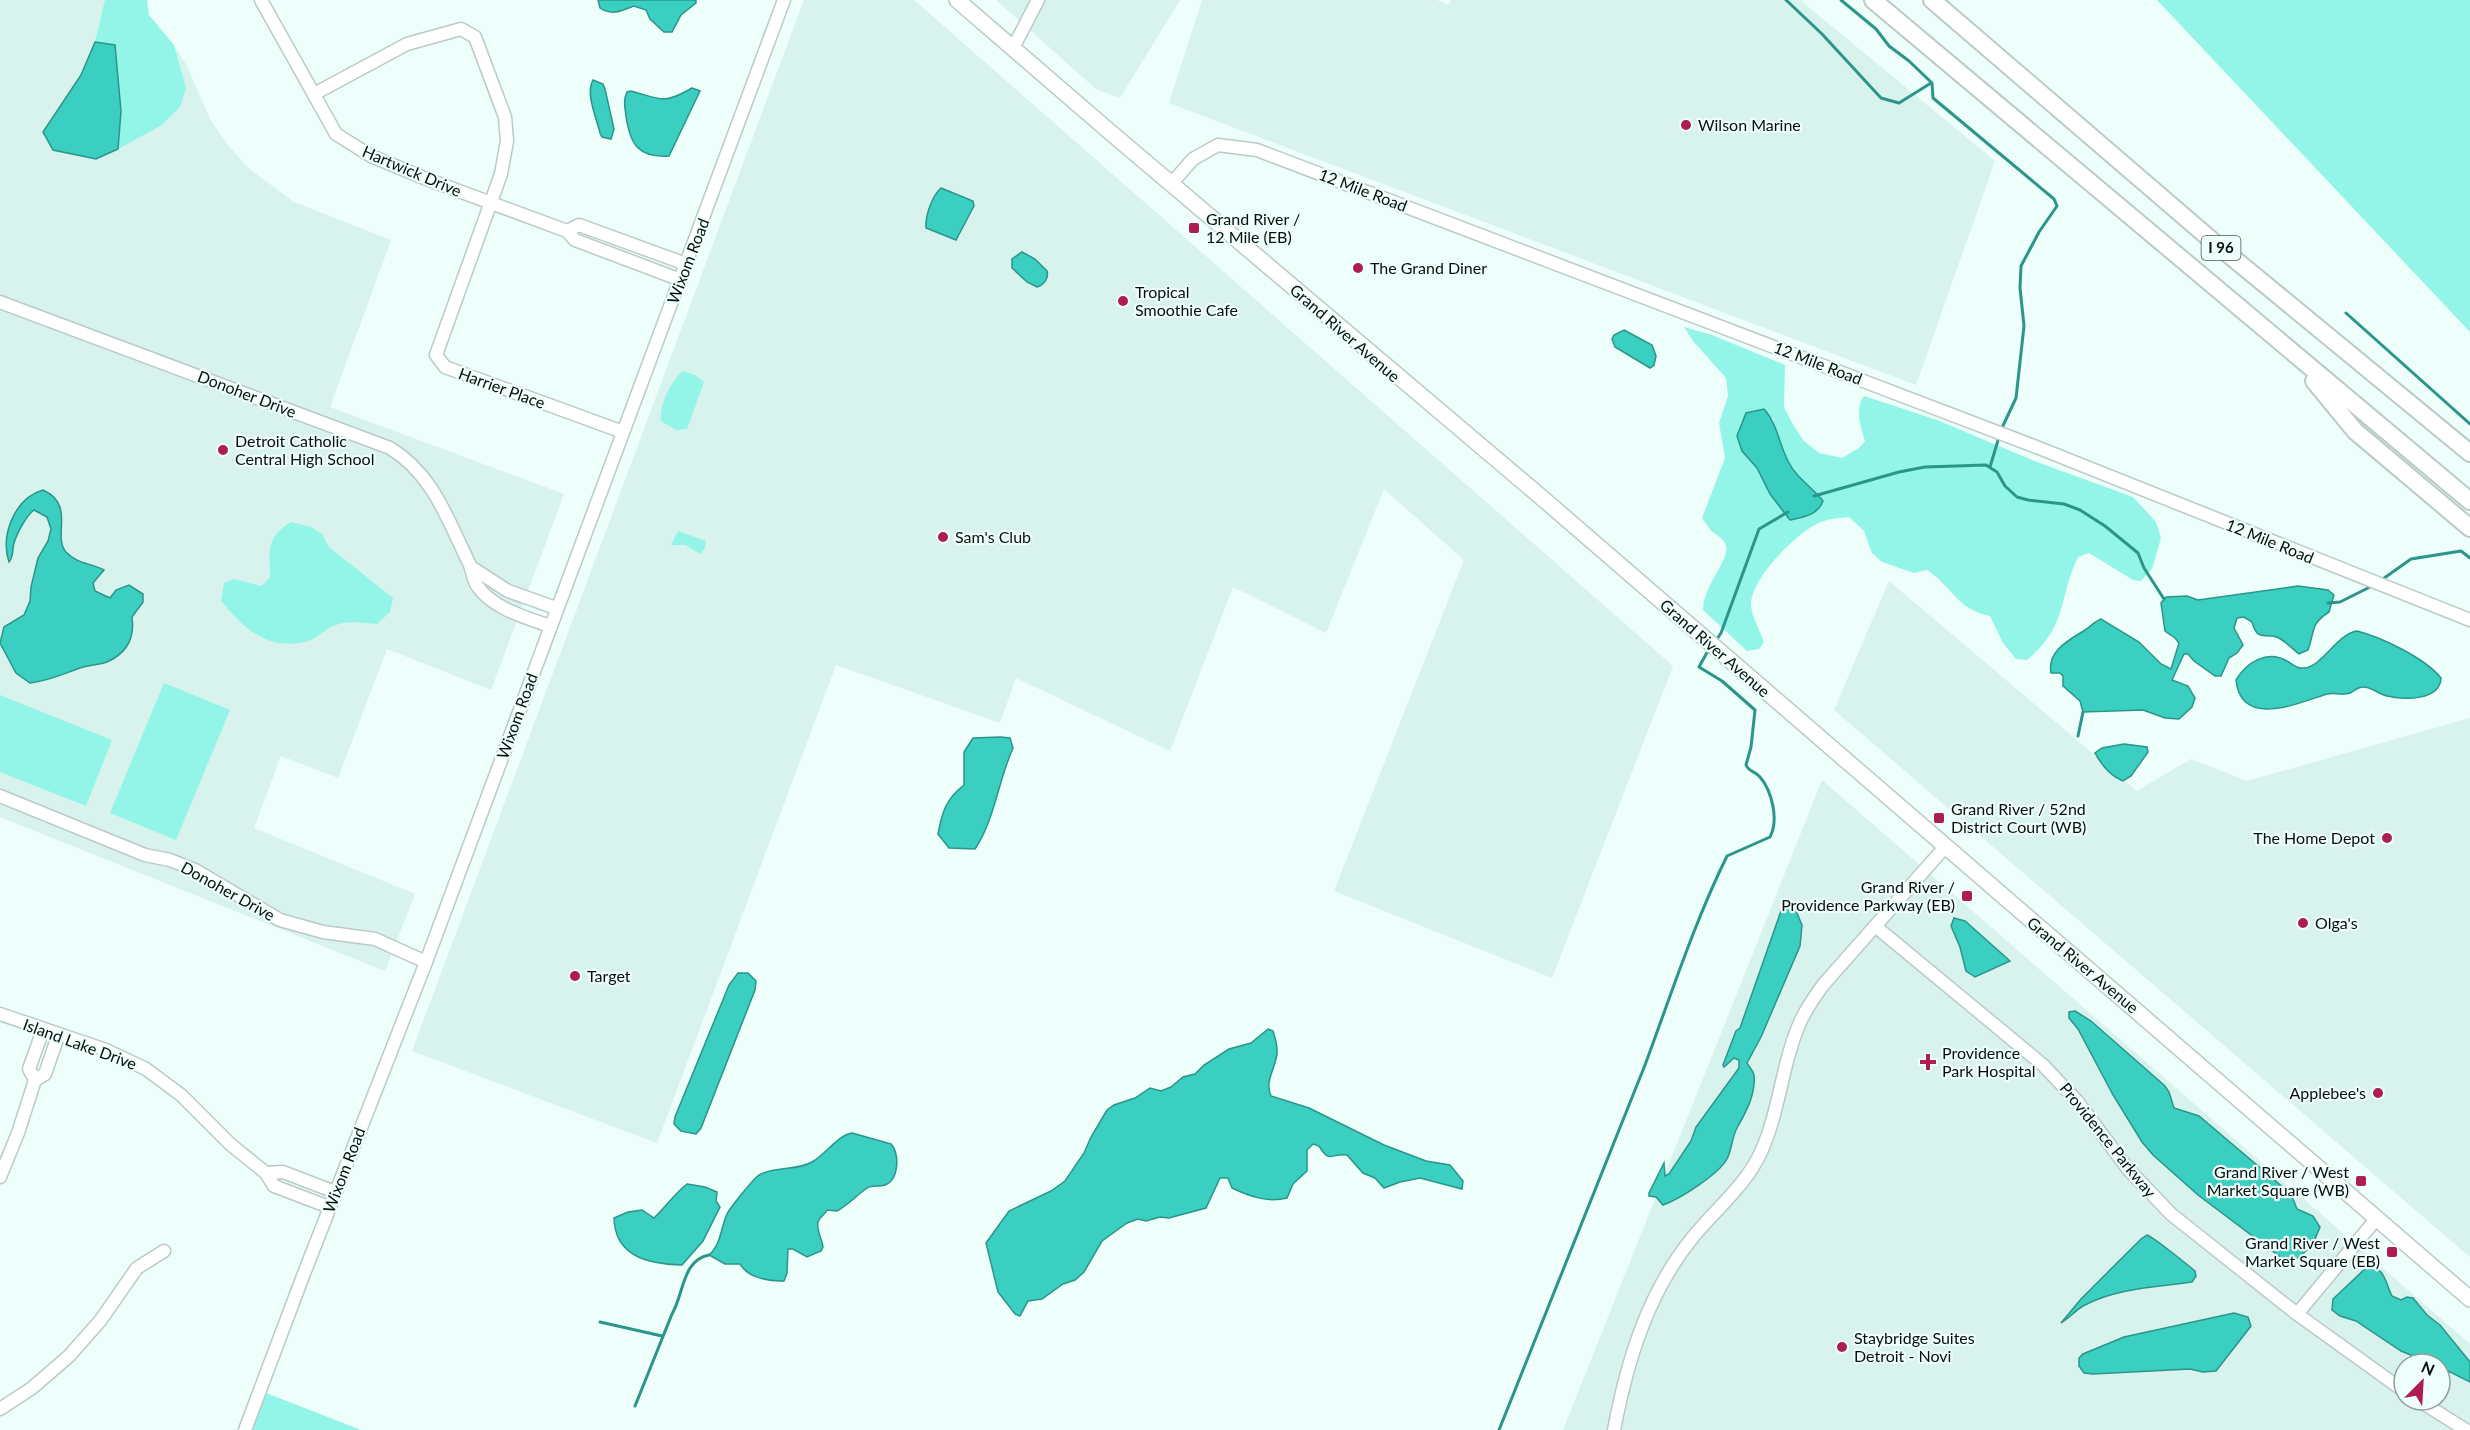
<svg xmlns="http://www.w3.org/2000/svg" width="2470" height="1430" font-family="Lato,sans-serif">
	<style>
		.built { fill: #d8f2ee; fill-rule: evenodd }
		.green { fill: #92f5e8; fill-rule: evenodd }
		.water { fill: #3acfc0; stroke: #2b958a; stroke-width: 1.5 }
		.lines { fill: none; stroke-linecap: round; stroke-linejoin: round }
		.stream { stroke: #2b958a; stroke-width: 3 }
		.minor-casing { stroke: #bacac8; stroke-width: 15 }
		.major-casing { stroke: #bacac8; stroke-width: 18 }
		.highway-casing { stroke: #bacac8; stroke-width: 20 }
		.minor { stroke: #fff; stroke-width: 12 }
		.major { stroke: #fff; stroke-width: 15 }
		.highway { stroke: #fff; stroke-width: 16 }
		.poi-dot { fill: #ad1d53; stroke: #edfefb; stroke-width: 2 }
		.labels { text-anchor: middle; stroke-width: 4.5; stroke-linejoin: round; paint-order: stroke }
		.shield { fill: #edfefb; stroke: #4d5654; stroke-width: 1.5 }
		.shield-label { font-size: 15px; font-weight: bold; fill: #080e0d }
		.poi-label { font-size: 16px; fill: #080e0d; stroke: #edfefb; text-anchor: start }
		.street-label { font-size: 16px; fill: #080e0d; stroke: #edfefb }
	</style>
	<rect width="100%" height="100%" fill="#edfefb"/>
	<g class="built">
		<path d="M 0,0 L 129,0 L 176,49 L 187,66 L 211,121 L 228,145 L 248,168 L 294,202 L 391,240 L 330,407 L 564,494 L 491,690 L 387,649 L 338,778 L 281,756 L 254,828 L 415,894 L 385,971 L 0,817 Z"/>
		<path d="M 804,0 L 914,0 L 1673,666 L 1552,978 L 1334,891 L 1464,560 L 1384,489 L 1326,633 L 1233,587 L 1170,751 L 1016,678 L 1000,723 L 836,665 L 657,1143 L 412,1051 Z"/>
		<path d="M 996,0 L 1180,0 L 1120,98 L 1096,89 Z"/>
		<path d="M 1202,0 L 1437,0 L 1448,5 L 1451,0 L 1800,0 L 1995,161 L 1916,385 L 1169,103 Z"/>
		<path d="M 1889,581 L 2137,791 L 2191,759 L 2247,781 L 2470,718 L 2470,1257 L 1834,710 Z"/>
		<path d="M 1822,780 L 2470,1344 L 2470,1430 L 1563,1430 ZM 2404,1364 L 2440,1364 L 2440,1400 L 2404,1400 Z"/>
	</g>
	<g class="green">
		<path d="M 105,0 L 147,0 L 149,15 L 174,45 L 186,88 L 180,107 L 162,125 L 118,149 L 121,111 L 115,45 L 95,42 Z"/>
		<path d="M 2157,0 L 2470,0 L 2470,332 Z"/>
		<path d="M 1684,327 L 1712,335 L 1785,365 L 1784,407 L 1791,421 L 1803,440 L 1819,453 L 1842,458 L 1859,448 L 1865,441 C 1861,426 1854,410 1864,396 L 1937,420 L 2037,462 L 2133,497 L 2156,522 L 2161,538 L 2152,569 L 2141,581 L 2133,580 L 2089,553 L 2078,557 C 2058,599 2068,626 2027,660 L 2016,659 L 2003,643 L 1990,616 C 1956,609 1953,587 1927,570 L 1914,573 L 1882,562 L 1872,553 L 1864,531 L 1849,517 C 1837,518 1824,519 1813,526 C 1792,538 1750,580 1751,606 C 1752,617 1760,631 1764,642 L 1759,649 L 1747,651 L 1703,610 C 1703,586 1730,560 1726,546 C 1724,538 1715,535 1710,529 C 1707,526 1705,521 1702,518 L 1725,458 L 1719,423 L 1728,396 L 1726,378 L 1693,341 ZM 1773,418 C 1776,439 1792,480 1813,489 L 1776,500 L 1757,468 L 1742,451 Z"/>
		<path d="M 683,371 L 695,375 L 704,382 L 687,429 L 676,430 L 661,421 C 659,405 671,381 683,371 Z"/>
		<path d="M 291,522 L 311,527 L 322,534 L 329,547 L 393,598 L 390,612 L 377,624 C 365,623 347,620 336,625 C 326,628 318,638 308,641 C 268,652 245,629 221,601 L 224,583 L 234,579 L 261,586 L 270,578 C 270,551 265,538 291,522 Z"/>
		<path d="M 678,531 L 706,541 L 705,548 L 700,554 L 685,545 L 671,545 Z"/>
		<path d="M 164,683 L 230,710 L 176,840 L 110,813 Z"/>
		<path d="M 0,695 L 112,740 L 86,806 L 0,772 Z"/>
		<path d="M 261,1391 L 361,1430 L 246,1430 Z"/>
	</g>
	<g class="water">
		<path d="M 598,0 L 696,0 L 696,3 L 681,15 L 672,32 L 664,32 L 650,19 L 646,10 L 634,6 C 621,11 612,16 600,8 Z"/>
		<path d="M 95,42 L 115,45 L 121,111 L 118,149 L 96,159 L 53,150 L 43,132 L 81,75 Z"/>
		<path d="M 593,80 L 603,84 L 605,89 L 614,129 L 611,139 L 602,137 L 600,133 C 597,119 585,94 593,80 Z"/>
		<path d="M 692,88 L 700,91 L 669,156 C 638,158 630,144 626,116 C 625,108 623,100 627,92 L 631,91 C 661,99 663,105 692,88 Z"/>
		<path d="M 941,188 L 973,201 L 974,206 L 956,240 L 926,228 C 925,216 932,196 941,188 Z"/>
		<path d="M 1022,252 L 1035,259 L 1047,271 C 1049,278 1044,285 1037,287 L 1027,282 L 1012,268 L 1012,259 Z"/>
		<path d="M 1624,330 L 1652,345 L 1656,356 L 1654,365 L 1650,368 L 1615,347 L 1612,339 L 1614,335 Z"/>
		<path d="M 1764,409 C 1777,423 1779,444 1788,461 C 1796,478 1812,487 1823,501 C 1818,515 1804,517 1790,520 L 1770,494 L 1757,468 L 1742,451 L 1737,436 L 1746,413 Z"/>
		<path d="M 43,490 C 76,505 52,536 66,552 C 77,564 91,563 104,570 L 93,583 L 95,591 L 110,598 L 116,590 L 129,585 L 143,594 L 143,602 L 132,617 C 135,638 127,653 107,662 C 99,665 88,665 80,668 C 63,674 48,681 30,683 L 16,673 L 0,643 L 4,627 L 24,615 L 30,601 L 31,587 L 38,558 L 48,541 L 51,529 L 47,517 L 34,510 C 26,516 17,533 14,543 C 12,550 14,556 9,562 C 0,535 15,498 43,490 Z"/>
		<path d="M 2298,586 L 2328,590 L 2334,595 L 2329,612 C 2310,624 2315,631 2308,650 L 2299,654 C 2293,649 2286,642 2279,638 C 2266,631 2258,644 2252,622 L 2244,617 L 2237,618 L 2234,628 L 2243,645 L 2237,653 L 2229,658 L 2221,676 L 2215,676 L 2194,661 L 2188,654 L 2184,654 L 2172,680 L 2188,686 L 2195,698 L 2192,707 L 2179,719 L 2165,718 L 2143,710 L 2083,712 L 2080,701 L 2063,686 L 2063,676 L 2060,673 L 2051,673 C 2047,651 2069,640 2085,630 C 2090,627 2094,622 2101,619 L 2139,642 L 2161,664 L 2171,669 L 2179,643 L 2175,638 L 2165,631 L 2161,603 L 2166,597 L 2187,596 L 2198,600 Z"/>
		<path d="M 2357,631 C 2381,637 2425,658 2441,678 C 2440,701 2404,700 2387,696 C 2378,694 2371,686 2362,687 C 2356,688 2354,691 2350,693 C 2344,696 2334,692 2327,694 C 2298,703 2241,729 2236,680 C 2246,663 2267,649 2287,661 C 2293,664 2296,669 2304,668 C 2322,667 2337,634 2357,631 Z"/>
		<path d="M 1000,737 L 1010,738 L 1013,748 C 998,781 995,819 975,849 L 949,848 L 938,834 C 942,812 946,799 964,785 L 964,752 L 973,738 Z"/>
		<path d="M 2124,744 L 2147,747 L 2148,752 L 2131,776 L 2123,781 C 2109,775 2102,765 2095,753 L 2102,748 Z"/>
		<path d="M 1787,904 L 1794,906 L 1802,925 L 1800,946 L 1761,1037 L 1747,1063 C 1749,1067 1753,1070 1754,1075 C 1756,1094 1746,1112 1737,1128 C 1732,1137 1732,1149 1727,1159 C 1719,1174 1680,1199 1663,1205 L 1656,1197 L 1649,1196 L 1649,1193 L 1664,1163 L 1665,1176 L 1669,1174 L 1691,1141 L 1696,1127 L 1739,1068 L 1739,1060 L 1734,1058 L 1724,1067 L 1723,1065 L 1736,1031 L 1740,1028 L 1782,908 Z"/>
		<path d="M 1954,918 L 1965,921 L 2010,961 L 1975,977 L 1966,971 L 1960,947 L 1951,926 Z"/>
		<path d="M 738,973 L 748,973 L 756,981 L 755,990 L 701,1128 L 696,1134 L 681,1131 L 674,1124 L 675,1117 L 729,985 Z"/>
		<path d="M 2075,1011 L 2091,1021 L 2165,1086 L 2169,1092 L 2174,1108 L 2199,1116 L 2291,1194 L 2297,1209 L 2313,1216 L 2320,1227 L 2312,1246 L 2295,1260 L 2283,1259 L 2198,1195 L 2153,1155 L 2142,1142 L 2113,1095 L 2078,1029 L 2069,1018 L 2069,1012 Z"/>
		<path d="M 1268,1029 L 1273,1031 C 1276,1040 1279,1050 1276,1059 C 1273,1072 1265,1083 1271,1096 L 1309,1108 L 1384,1145 L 1426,1161 L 1450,1165 L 1463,1181 L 1462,1189 L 1420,1178 L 1400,1182 L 1384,1188 L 1375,1178 L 1363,1173 L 1347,1155 C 1330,1153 1330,1164 1319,1146 L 1313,1144 L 1307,1150 L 1307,1171 L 1293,1184 L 1287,1198 C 1267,1203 1249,1196 1232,1188 L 1228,1178 L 1220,1178 L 1206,1208 L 1169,1218 L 1160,1217 L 1146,1221 L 1138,1219 L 1127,1223 L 1102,1241 L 1084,1272 L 1075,1280 L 1063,1284 L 1042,1299 L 1028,1301 L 1020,1316 L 1015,1314 L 998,1292 L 986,1243 L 1009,1211 L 1051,1191 L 1065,1181 L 1084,1153 L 1091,1137 L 1107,1110 L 1114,1105 L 1135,1098 L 1150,1088 L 1161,1091 L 1171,1087 L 1183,1077 L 1195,1074 L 1204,1065 L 1229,1049 L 1251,1043 Z"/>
		<path d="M 852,1133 L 891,1144 C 900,1153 899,1180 885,1185 C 879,1187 872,1185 867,1188 C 857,1195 848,1205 837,1211 L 827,1210 C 825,1215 820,1216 818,1222 C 816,1229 822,1239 823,1247 L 821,1251 L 807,1257 L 793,1249 L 788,1249 L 787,1273 L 784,1281 L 781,1281 C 767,1281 747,1277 740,1264 L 725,1264 L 709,1255 C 721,1245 721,1227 727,1214 C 730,1208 753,1179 759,1175 C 774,1166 797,1171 812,1162 C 826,1154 838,1135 852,1133 Z"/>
		<path d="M 687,1184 L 705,1187 L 717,1192 L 716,1201 L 720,1207 L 703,1241 L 682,1265 C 649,1264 615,1257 614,1218 L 628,1212 L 642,1210 L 654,1218 C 666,1207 674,1194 687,1184 Z"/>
		<path d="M 2147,1235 C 2153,1237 2188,1265 2195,1271 L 2196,1276 L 2192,1282 C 2156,1287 2116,1288 2083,1306 C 2075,1311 2068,1319 2061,1323 L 2081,1299 L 2141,1239 Z"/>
		<path d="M 2368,1266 C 2386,1268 2385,1283 2392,1296 L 2401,1300 L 2407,1297 L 2413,1298 L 2427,1315 L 2440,1325 L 2470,1362 L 2470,1382 L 2440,1367 L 2440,1364 L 2433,1364 L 2401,1351 L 2356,1321 L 2340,1316 L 2332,1310 L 2333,1299 Z"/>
		<path d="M 2234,1313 L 2248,1317 L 2251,1326 L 2216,1371 L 2203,1372 L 2190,1369 L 2093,1374 L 2084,1373 L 2079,1366 L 2079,1358 L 2083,1354 L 2124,1337 Z"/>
	</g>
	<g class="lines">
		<g class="stream">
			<path d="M 1786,0 L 1822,34 L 1881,98 L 1899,103 L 1931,83"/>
			<path d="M 1841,0 L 1876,29 L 1889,46 L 1909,61 L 1932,83 L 1933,98 L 2054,199 L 2057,206 L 2039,232 L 2021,266 L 2020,288 L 2024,326 L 2016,398 L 2001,430"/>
			<path d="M 2346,313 L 2470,424"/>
			<path d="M 1990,467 L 1999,437"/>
			<path d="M 1814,496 L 1899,472 L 1925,467 L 1986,465 L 1997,472 L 2005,486 L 2017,497 L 2028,500 L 2064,504 L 2080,510 L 2105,526 L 2138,553 L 2144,568 L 2164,599"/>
			<path d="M 2380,581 L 2411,559 L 2461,551 L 2470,558"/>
			<path d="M 2328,603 L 2340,602 L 2374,585"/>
			<path d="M 1715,642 L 1721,633 L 1759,529 L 1788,512"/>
			<path d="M 2078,736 L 2083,712"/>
			<path d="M 600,1322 L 662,1336"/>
			<path d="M 635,1406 L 672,1314 C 684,1294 682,1260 709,1255"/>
			<path d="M 1499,1430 L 1645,1065 C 1671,995 1694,923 1727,856 L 1770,837 C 1779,820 1772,791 1760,777 C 1755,771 1749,772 1746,765 L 1751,747 L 1755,710 L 1722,681 L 1699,667 L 1709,649"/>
		</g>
		<g class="minor-casing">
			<g id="minor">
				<path d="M 261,0 L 336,134 L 371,156 L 429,180 L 567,231 L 575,240 L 681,280"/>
				<path d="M 1013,48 L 1038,0"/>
				<path d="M 314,94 L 407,44 L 461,29 L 475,37 L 505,117 L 507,141 L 501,174 L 436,355 L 445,367 L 623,432"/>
				<path d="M 1171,184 L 1193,159 L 1218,145 L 1257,150 L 2039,448 L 2470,620"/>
				<path d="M 567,231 L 579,225 L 686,264"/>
				<path d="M 0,302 L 390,448 C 434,475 448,521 470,565 C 473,572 473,581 478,587 C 494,609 525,617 550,626"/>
				<path d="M 471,567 L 508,591 L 556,608"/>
				<path d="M 0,796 L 145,855 L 170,860 L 195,870 L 280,920 L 323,932 L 375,939 L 426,962"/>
				<path d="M 1875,926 L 2043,1065 L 2077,1101 L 2128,1169 L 2171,1214 L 2297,1314 L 2404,1391"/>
				<path d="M 0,1014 L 106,1050 L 146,1069 L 181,1095 L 230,1144 L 266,1173 L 274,1186 L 329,1207"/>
				<path d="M 35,1080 L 29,1069 L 43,1030"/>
				<path d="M 266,1173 L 283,1172 L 335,1192"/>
				<path d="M 0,1177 L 18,1133 L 35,1080 L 45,1074 L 58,1036"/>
				<path d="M 2297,1314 L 2377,1218"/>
				<path d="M 2418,1400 L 2466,1430"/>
				<path d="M 0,1409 L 32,1388 L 69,1356 L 100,1321 L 137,1268 L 164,1251"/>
				<path d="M 245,1430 L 303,1276 L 426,962 L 784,0"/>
				<path d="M 1614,1430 C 1627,1361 1648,1292 1693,1237 C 1716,1209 1746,1185 1761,1152 C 1780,1110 1782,1062 1801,1020 C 1807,1008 1815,996 1823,985 L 1945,847"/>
			</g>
		</g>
		<g class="major-casing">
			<path id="major" d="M 957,0 L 1110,132 L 1541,497 L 2470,1299"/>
		</g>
		<g class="highway-casing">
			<g id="highway">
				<path d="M 1873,0 L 2470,501"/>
				<path d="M 1932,0 L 2216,244 L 2470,453"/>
				<path d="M 2314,381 L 2355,431 L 2470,528"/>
			</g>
		</g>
		<use href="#minor" class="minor"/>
		<use href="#major" class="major"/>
		<use href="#highway" class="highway"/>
	</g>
	<g class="poi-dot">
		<circle cx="1686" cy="125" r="6"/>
		<rect x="1188" y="222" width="12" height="12" rx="3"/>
		<circle cx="1358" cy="268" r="6"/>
		<circle cx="1123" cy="301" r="6"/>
		<circle cx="223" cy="450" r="6"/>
		<circle cx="943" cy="537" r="6"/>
		<rect x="1933" y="812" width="12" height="12" rx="3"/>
		<circle cx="2387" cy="838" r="6"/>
		<rect x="1961" y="890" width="12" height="12" rx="3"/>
		<circle cx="2303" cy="923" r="6"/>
		<circle cx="575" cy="976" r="6"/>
		<path d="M1925 1053h6v6h6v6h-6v6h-6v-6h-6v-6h6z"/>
		<circle cx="2378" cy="1093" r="6"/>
		<rect x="2355" y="1175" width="12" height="12" rx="3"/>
		<rect x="2386" y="1246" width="12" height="12" rx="3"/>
		<circle cx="1842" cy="1347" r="6"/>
	</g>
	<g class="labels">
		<rect class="shield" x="2201.5" y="236" width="39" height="24" rx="4.5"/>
		<g class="shield-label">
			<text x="2221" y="253">I 96</text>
		</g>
		<g class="poi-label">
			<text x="1698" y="131">Wilson Marine</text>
			<text x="1206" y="225">Grand River /<tspan x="1206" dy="18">12 Mile (EB)</tspan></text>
			<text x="1370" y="274">The Grand Diner</text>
			<text x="1135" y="298">Tropical<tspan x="1135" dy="18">Smoothie Cafe</tspan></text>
			<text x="235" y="447">Detroit Catholic<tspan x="235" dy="18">Central High School</tspan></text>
			<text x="955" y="543">Sam's Club</text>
			<text x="1951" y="815">Grand River / 52nd<tspan x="1951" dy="18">District Court (WB)</tspan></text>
			<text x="2375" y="844" text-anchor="end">The Home Depot</text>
			<text x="1955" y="893" text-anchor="end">Grand River /<tspan x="1955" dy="18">Providence Parkway (EB)</tspan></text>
			<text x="2315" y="929">Olga's</text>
			<text x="587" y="982">Target</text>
			<text x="1942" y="1059">Providence<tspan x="1942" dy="18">Park Hospital</tspan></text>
			<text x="2366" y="1099" text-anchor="end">Applebee's</text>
			<text x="2349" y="1178" text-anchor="end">Grand River / West<tspan x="2349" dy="18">Market Square (WB)</tspan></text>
			<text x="2380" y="1249" text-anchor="end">Grand River / West<tspan x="2380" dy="18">Market Square (EB)</tspan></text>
			<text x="1854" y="1344">Staybridge Suites<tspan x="1854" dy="18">Detroit - Novi</tspan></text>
		</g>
		<g class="street-label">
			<text transform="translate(412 171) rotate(23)" y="6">Hartwick Drive</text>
			<text transform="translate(1363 190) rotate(21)" y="6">12 Mile Road</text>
			<text transform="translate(688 261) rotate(-69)" y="6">Wixom Road</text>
			<text transform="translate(1345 333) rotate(41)" y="6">Grand River Avenue</text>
			<text transform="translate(1818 363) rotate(21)" y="6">12 Mile Road</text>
			<text transform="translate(502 388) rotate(20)" y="6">Harrier Place</text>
			<text transform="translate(247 394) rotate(21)" y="6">Donoher Drive</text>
			<text transform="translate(2270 541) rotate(22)" y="6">12 Mile Road</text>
			<text transform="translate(1715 648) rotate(41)" y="6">Grand River Avenue</text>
			<text transform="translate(517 716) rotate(-70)" y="6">Wixom Road</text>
			<text transform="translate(228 891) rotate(29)" y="6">Donoher Drive</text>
			<text transform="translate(2083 965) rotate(40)" y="6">Grand River Avenue</text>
			<text transform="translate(80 1044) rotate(20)" y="6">Island Lake Drive</text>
			<text transform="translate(2108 1140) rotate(51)" y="6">Providence Parkway</text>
			<text transform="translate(344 1170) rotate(-69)" y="6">Wixom Road</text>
		</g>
	</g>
	<g transform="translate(2422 1382) rotate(24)"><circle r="28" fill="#edfefb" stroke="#919e9c" stroke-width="1.5"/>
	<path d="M0-4.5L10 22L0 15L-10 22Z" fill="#ad1d53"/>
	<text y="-9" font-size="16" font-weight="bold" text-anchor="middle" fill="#080e0d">N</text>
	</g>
</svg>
